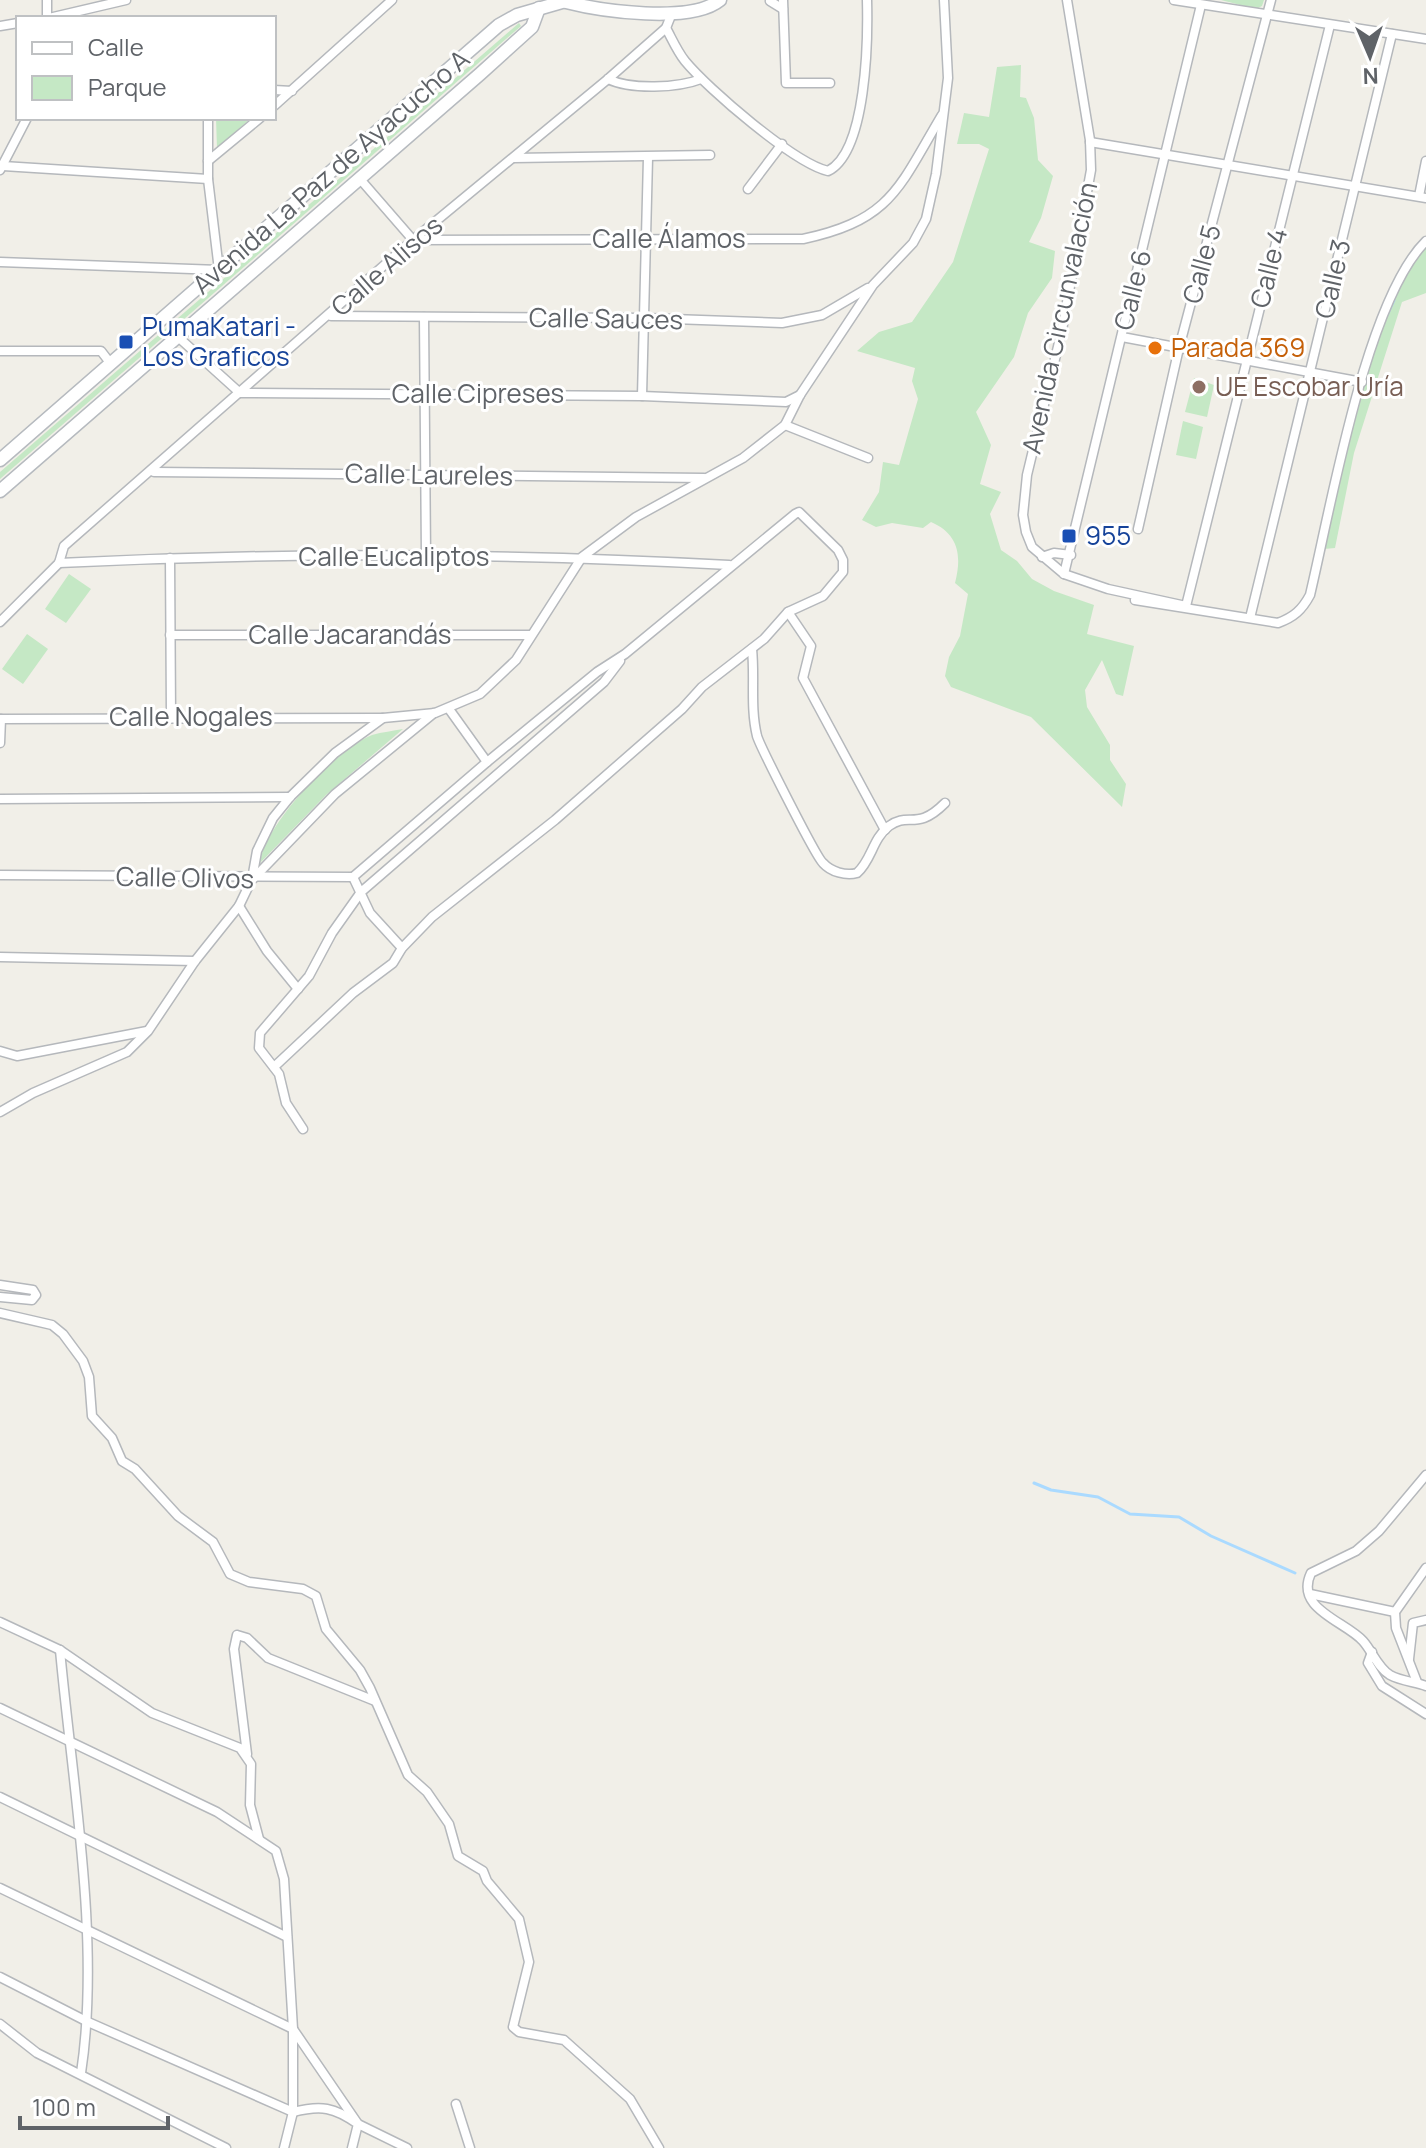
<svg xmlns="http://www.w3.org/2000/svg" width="1426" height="2148" font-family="Manrope,sans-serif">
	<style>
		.green { fill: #c5e8c5 }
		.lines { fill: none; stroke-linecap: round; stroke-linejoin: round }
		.stream { stroke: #aadaff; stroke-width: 3 }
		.street-casing { stroke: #b5b8bc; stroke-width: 11 }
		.secondary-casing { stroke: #b6babf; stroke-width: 15 }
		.street { stroke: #fff; stroke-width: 8 }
		.secondary { stroke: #fff; stroke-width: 12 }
		.transit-dot { fill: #1a4fb4; stroke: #fff; stroke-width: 3 }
		.food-dot { fill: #e8710a; stroke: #fff; stroke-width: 3 }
		.education-dot { fill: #8d6e63; stroke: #fff; stroke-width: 3 }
		.labels { text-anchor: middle; stroke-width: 6; stroke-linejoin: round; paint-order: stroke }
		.street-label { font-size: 26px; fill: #5f6368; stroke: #fff }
		.transit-label { font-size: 26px; fill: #164399; stroke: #fff; text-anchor: start }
		.food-label { font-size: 26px; fill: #c56008; stroke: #fff; text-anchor: start }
		.education-label { font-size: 26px; fill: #785e54; stroke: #fff; text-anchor: start }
	</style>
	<rect width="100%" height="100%" fill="#f1efe8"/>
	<g class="green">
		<path d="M 1221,0 L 1264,0 L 1262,6 L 1256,9 Z"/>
		<path d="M 519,23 L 521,26 L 0,479 L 0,472 Z"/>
		<path d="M 1021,65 L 1020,97 L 1026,98 L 1034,118 L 1038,160 L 1053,176 L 1041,218 L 1029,242 L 1055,251 L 1052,278 L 1028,313 L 1014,357 L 976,412 L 991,445 L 980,484 L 1001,492 L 990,514 L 1001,550 L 1017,561 L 1032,579 L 1054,591 L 1094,605 L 1087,634 L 1134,646 L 1123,696 L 1116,694 L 1102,660 L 1085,690 L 1087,707 L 1110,745 L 1110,760 L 1126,784 L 1122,807 L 1031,717 L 951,687 L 945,676 L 949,657 L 960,636 L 968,594 L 955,583 C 962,556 959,534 931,522 L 923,528 L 892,523 L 876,527 L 862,520 L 879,492 L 883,462 L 899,465 L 918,399 L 912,381 L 915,368 L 857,351 L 879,332 L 912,322 L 953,262 L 989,149 L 979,144 L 957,144 L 964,113 L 989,117 L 997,67 Z"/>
		<path d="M 216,118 L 251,118 L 217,149 Z"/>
		<path d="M 1426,248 L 1426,293 L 1402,302 L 1354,453 L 1335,548 L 1324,549 C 1342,472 1371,301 1426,248 Z"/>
		<path d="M 1194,378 L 1214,385 L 1207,417 L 1185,412 Z"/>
		<path d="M 1183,421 L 1203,427 L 1196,459 L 1176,455 Z"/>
		<path d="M 69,574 L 91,589 L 66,623 L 45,609 Z"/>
		<path d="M 27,634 L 48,649 L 23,684 L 2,669 Z"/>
		<path d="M 403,729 L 326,795 L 260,863 C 264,825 336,749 372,735 C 382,732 393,731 403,729 Z"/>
	</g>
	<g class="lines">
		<g class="stream">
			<path d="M 1387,315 L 1394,300"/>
			<path d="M 1034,1483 L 1051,1490 L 1098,1497 L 1130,1514 L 1179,1517 L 1211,1536 L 1295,1573"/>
		</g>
		<g class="street-casing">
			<g id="street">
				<path d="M 783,0 L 786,83 L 830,83"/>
				<path d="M 1067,0 L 1090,140 L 1091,170 L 1062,330 L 1027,475 L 1023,515 L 1026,532 L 1032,547 L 1064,574 L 1108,589 L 1186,606"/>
				<path d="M 1174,0 L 1426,39"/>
				<path d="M 770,1 L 783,9"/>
				<path d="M 47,18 L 47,0"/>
				<path d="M 49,18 L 126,0"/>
				<path d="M 0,26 L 18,23"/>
				<path d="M 666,28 C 672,39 677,51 685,61 C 708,89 794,163 828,171 C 867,152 868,38 867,0"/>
				<path d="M 608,79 C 631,90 678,88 701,79"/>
				<path d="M 274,90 L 292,91"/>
				<path d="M 274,106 L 392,0"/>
				<path d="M 1090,142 L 1426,198"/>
				<path d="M 514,158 L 710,155"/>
				<path d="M 208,161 L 260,118"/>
				<path d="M 3,166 L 208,179"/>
				<path d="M 0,170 L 27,118"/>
				<path d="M 360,179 L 413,240"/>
				<path d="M 748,189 L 782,144"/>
				<path d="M 1419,196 L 1426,161"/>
				<path d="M 414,240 L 803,239 C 892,220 899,187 942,115"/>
				<path d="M 0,262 L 219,270 L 208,179 L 208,118"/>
				<path d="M 331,316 L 645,318 L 782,323 L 822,315 L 868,288"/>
				<path d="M 424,317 L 426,557"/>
				<path d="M 177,336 L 240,393 L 642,396 L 786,402 L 800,395"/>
				<path d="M 1122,337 L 1362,382"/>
				<path d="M 0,351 L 101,351 L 111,364"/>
				<path d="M 642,396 L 648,158"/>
				<path d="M 785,425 L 868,458"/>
				<path d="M 154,472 L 704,478"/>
				<path d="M 1138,529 L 1179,348 L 1271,0"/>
				<path d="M 1042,557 L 1054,553 L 1071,555"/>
				<path d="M 170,558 L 171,716"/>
				<path d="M 59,563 C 282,552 506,553 729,565"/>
				<path d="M 1064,574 L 1201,5"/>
				<path d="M 1135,600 L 1278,623 C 1294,617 1302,610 1310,595 C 1331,507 1366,300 1426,241"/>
				<path d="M 1186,606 L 1330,25"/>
				<path d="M 788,612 L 811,646 L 803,678 L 885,830"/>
				<path d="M 1250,618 L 1392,34"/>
				<path d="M 0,622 L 59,563 L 64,546 L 413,240 L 608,79 L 666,28 L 672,13"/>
				<path d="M 170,635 L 531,635"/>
				<path d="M 752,649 C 755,678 750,707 757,736 C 760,746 816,857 823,863 C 831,872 846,876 857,873 C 872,860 872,839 889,826 C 909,811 916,832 945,803"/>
				<path d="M 449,709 L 487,762"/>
				<path d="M 0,719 L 383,718"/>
				<path d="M 0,743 L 1,719"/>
				<path d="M 0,799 L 290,797"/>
				<path d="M 0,875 L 353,877"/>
				<path d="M 353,877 L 370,913 L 402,948"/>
				<path d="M 253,879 L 335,794 L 434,713"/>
				<path d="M 239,906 L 267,951 L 298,989"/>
				<path d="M 0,957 L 195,961"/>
				<path d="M 0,1051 L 17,1056 L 147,1031"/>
				<path d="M 274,1067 L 353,993 L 393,963 L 402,948 L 432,917 L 555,820 L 682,709 L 702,687 L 764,639 L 788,612 L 823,596 L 843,572 L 843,560 L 838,550 L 799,512 L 795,514 L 625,654 L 597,672 L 487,762 L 353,877"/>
				<path d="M 0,1112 L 33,1093 L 127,1052 L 148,1031 L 195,961 L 239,906 L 252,879 L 257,851 L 273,818 L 290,797 L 335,753 L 383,718 L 435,713 L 480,694 L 516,660 L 582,557 L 636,517 L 743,458 L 785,425 L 800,395 L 873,285 L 913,243 L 926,219 L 936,174 L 948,78 L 944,0"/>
				<path d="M 303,1129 L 286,1103 L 279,1074 L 259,1048 L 260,1033 L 309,976 L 332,933 L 361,892 L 604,682 L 620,661"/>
				<path d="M 0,1285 L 33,1290 L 36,1295 L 32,1300 L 0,1297"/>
				<path d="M 0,1313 L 52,1325 L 63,1334 L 83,1361 L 89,1377 L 92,1416 L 112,1438 L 122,1461 L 135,1469 L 178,1516 L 213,1542 L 230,1574 L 249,1582 L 303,1589 L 316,1596 L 326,1629 L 360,1670 L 370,1688 L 408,1775 L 427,1792 L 449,1824 L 458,1856 L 483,1871 L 487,1881 L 519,1919 L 529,1962 L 513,2027 L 519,2032 L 564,2040 L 630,2099 L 659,2148"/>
				<path d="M 1426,1475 L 1379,1531 L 1356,1551 L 1311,1573 C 1294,1609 1345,1621 1363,1641 C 1372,1651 1378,1668 1390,1675 C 1401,1681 1415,1682 1426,1686"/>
				<path d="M 1310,1594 L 1395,1612"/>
				<path d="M 0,1622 L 60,1650 L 152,1713 L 240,1748 L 251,1764 L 250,1805 L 259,1839"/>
				<path d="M 60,1650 C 72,1782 101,1942 81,2073"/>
				<path d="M 1372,1652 L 1368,1663 L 1382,1686 L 1426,1714"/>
				<path d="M 1409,1659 L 1413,1623 L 1426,1620"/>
				<path d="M 1417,1682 L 1396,1628 L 1395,1612 L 1426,1568"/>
				<path d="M 0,1708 L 217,1812 L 276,1851 L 284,1879 L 293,2029 L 293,2112 L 284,2148"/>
				<path d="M 247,1754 L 234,1649 L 237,1635 L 247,1638 L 268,1658 L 375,1701"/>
				<path d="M 0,1797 L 287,1937"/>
				<path d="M 0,1888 L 293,2029 L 358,2124 L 407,2148"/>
				<path d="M 0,1977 L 88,2022 L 293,2112 C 321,2105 334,2107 358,2124 L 352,2148"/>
				<path d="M 0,2024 L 37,2053 L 226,2148"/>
				<path d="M 456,2104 L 470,2148"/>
			</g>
		</g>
		<g class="secondary-casing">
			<g id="secondary">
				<path d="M 566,2 C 601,11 691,24 720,0"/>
				<path d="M 0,460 L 499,25 L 517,15 L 569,0"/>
				<path d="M 0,491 L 480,74 L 532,27 L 539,8"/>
			</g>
		</g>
		<use href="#street" class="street"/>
		<use href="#secondary" class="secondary"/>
	</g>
	<g class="transit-dot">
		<rect x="118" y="334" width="16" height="16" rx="4"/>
		<rect x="1061" y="528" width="16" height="16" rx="4"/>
	</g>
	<circle class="food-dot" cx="1155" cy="348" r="8"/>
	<circle class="education-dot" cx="1199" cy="387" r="8"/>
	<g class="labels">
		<g class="street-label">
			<text transform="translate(331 172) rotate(-41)" y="9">Avenida La Paz de Ayacucho A</text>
			<text x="669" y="248">Calle Álamos</text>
			<text transform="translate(1202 264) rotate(-75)" y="9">Calle 5</text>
			<text transform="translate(387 266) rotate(-41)" y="9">Calle Alisos</text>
			<text transform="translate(1269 268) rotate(-76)" y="9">Calle 4</text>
			<text transform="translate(1333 279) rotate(-77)" y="9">Calle 3</text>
			<text transform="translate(1133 290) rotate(-76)" y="9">Calle 6</text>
			<text transform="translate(1060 318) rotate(-78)" y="9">Avenida Circunvalación</text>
			<text transform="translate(606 319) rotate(1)" y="9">Calle Sauces</text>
			<text x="478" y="403">Calle Cipreses</text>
			<text transform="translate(429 475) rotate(1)" y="9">Calle Laureles</text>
			<text x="394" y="566">Calle Eucaliptos</text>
			<text x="350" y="644">Calle Jacarandás</text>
			<text x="191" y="726">Calle Nogales</text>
			<text transform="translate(185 878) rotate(1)" y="9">Calle Olivos</text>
		</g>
		<g class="transit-label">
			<text x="142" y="336">PumaKatari -<tspan x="142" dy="30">Los Graficos</tspan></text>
			<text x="1085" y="545">955</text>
		</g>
		<g class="food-label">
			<text x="1171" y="357">Parada 369</text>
		</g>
		<g class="education-label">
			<text x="1215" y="396">UE Escobar Uría</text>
		</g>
	</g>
	<rect x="16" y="16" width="260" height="104" fill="#ffffff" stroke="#bfc1c3" stroke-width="2"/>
	<rect x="32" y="42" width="40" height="12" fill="#ffffff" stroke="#bfc1c3" stroke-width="2"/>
	<text x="88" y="56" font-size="24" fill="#5f6368">Calle</text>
	<rect x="32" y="76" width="40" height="24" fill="#c5e8c5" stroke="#bfc1c3" stroke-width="2"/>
	<text x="88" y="96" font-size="24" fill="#5f6368">Parque</text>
	<g transform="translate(1370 56) rotate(178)" stroke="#ffffff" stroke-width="6" paint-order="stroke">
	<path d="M0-6L14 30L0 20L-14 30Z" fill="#5f6368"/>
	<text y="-12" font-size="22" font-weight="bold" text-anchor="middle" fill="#5f6368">N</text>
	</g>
	<path d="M20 2116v12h148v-12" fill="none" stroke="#5f6368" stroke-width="4"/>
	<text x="32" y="2116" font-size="24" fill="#5f6368" stroke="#ffffff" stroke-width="6" paint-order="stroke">100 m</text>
</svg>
